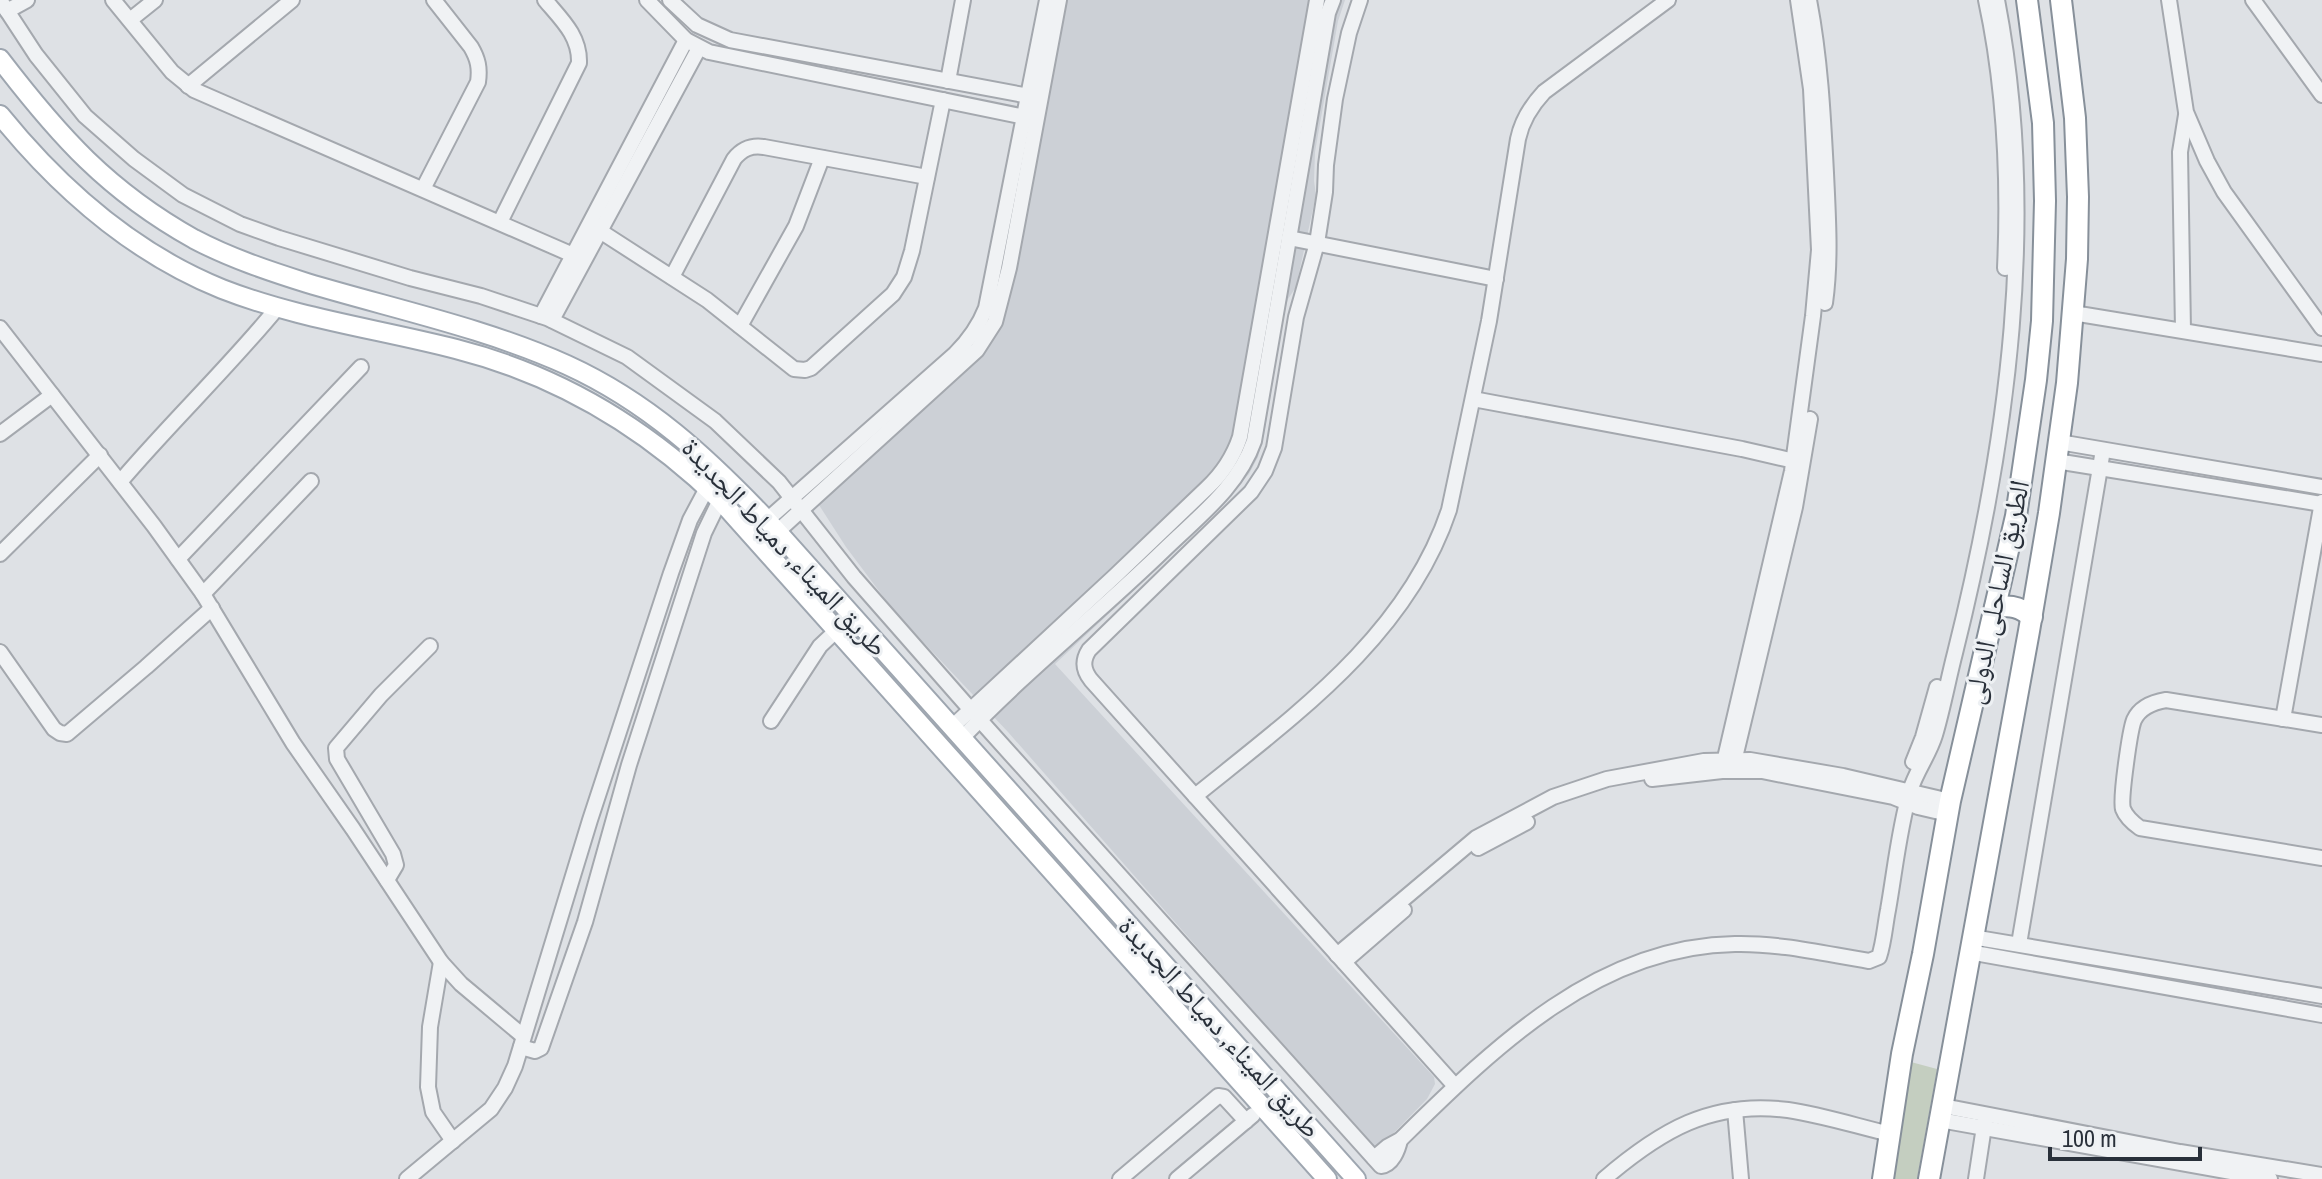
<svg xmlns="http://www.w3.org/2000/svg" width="2322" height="1179" font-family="'Archivo Narrow','Noto Naskh Arabic',sans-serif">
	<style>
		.built { fill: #ccd0d6 }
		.green { fill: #c4cec0 }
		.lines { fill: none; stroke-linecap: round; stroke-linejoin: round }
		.minor-casing { stroke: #a4a8ae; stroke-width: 18 }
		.major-casing { stroke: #9ea6b0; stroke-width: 22 }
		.highway-casing { stroke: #87909a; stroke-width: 24 }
		.minor { stroke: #f0f2f4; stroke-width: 14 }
		.major { stroke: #fff; stroke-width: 18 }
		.highway { stroke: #fff; stroke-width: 20 }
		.labels { text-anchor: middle; stroke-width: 6; stroke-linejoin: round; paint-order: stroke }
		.street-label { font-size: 28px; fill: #29303a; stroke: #edf0f3 }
	</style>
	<rect width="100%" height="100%" fill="#dee1e5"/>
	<path class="built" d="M 1054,0 L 1345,0 L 1338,21 L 1315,152 L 1314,181 L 1316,195 L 1296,287 L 1288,299 L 1284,314 L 1264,435 L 1258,457 L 1249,474 L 1233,491 L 1130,594 L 1055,664 L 1434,1077 L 1435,1084 L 1427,1099 L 1376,1151 L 1008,732 L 894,611 L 846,547 L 810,491 L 972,345 Z"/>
	<path class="green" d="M 1911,1062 L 1937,1069 L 1917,1179 L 1894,1179 Z"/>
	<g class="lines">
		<g class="minor-casing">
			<g id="minor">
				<path d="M 0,0 L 36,55 L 85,116 L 134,159 L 183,195 L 240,224 L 279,238 L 410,278 L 481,296 L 547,318 L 627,357 L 715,421 L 779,482 L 854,577 L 970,709 L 1381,1166 C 1392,1165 1398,1150 1400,1140"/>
				<path d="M 113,0 L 172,72 L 194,90 L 573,255"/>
				<path d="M 647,0 L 686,40 L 709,52 L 1025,117"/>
				<path d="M 670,0 L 697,25 L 730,40 L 1029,96"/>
				<path d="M 1360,0 L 1349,33 L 1335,99 L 1326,165 L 1325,192 L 1317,243 L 1296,317 L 1274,448 L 1265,471 L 1251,492 L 1089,650 C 1082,661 1083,670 1091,680 L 1455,1086"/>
				<path d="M 1809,0 C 1820,57 1823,115 1826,173 C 1828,217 1831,260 1825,303"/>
				<path d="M 1986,0 C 2005,88 2009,178 2005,268"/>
				<path d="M 2169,0 L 2186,112 L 2207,161 L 2224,192 L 2322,328"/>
				<path d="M 2253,0 L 2322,95"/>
				<path d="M 7,11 L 27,0"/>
				<path d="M 130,20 L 155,0"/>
				<path d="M 948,81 L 963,0"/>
				<path d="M 188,86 L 292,0"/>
				<path d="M 423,189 L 478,82 C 480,68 478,59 471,47 L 434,0"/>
				<path d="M 500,222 L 579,63 C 580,36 561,19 545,0"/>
				<path d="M 600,231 L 707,300 L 794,369 L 805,370 L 811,368 L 893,294 L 904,277 L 912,251 L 943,100"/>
				<path d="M 1289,238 L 1496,279"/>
				<path d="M 672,277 L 734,159 C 742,149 751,145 764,147 L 927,177"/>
				<path d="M 2073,313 L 2322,354"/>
				<path d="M 541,316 L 686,40"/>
				<path d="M 552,320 L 699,48"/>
				<path d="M 740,326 L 796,226 L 822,158"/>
				<path d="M 0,328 L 154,526 L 203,594 L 293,743 L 353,829 L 441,962 L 461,984 L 523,1036"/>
				<path d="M 2183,330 L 2180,152 L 2186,115"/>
				<path d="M 1473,399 L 1742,449 L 1790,460 L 1800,468"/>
				<path d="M 0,434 L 52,395"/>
				<path d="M 2059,442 L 2322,487"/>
				<path d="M 2056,461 L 2322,504"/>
				<path d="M 120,482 C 171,422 228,368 278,307"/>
				<path d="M 767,520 L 955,354 C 969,340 979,326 986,308 L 1047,0"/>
				<path d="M 777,532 L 977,350 L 995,322 L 1009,268 L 1059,0"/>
				<path d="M 0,554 L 100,455"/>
				<path d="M 178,559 L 361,367"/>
				<path d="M 203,594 L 311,481"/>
				<path d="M 0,652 L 54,729 L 60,733 L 67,734 L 146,667 L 212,608"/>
				<path d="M 2283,719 L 2322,502"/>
				<path d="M 771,721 L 820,646 L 836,631"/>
				<path d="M 2322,725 L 2166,700 C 2154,702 2140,707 2134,720 C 2130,730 2120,799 2123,809 C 2126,817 2133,823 2140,828 L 2322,858"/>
				<path d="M 952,727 L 1115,576 L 1207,488 C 1223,473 1233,458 1240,437 L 1317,0"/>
				<path d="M 962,738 C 1026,671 1099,613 1165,549 C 1199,516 1238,487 1254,441 L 1328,13 L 1333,0"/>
				<path d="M 1913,762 L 1923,737 L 1937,687"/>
				<path d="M 1732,770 L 1795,507 L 1810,419"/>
				<path d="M 1722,771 L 1792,471 L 1813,316 L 1819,250 L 1811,89 L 1798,0"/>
				<path d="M 1652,779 L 1722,771 L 1762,771 L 1893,797 L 1918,807 L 1948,814"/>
				<path d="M 1195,796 C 1294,716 1407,636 1449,510 L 1489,321 L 1518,139 C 1522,120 1531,106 1544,92 L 1668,0"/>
				<path d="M 1478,848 L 1527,822"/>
				<path d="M 387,880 L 396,865 L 393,854 L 337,759 L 336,748 L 381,695 L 430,646"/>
				<path d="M 1972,937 L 2322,996"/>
				<path d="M 2019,944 L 2103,450"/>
				<path d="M 1969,952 L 2322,1015"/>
				<path d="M 1337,955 L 1476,838 L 1553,797 L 1607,779 L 1704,761 L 1750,760 L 1843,776 L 1950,801"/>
				<path d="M 441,962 L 430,1027 L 428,1087 L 433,1112 L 453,1141"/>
				<path d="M 1344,962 L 1404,910"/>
				<path d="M 521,1047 L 535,1051 L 541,1048 L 585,922 L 629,765 L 704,533 L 720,500"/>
				<path d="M 1943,1106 L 2180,1152 L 2322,1175"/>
				<path d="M 1735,1110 L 1741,1179"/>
				<path d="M 1940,1120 L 2270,1179"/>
				<path d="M 1374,1158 L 1387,1147 L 1400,1140 C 1493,1049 1596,946 1735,944 C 1780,943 1825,954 1869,961 L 1879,957 C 1884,942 1885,925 1888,910 C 1895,870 1899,829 1910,791 C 1916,771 1929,755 1935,735 C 1943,708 1948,680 1955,653 C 2008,441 2039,216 1997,0"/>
				<path d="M 407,1179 L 491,1109 L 505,1088 L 515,1066 L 590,820 L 671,573 L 690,520 L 707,488"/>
				<path d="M 1120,1179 L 1218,1096 L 1224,1097 L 1246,1121"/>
				<path d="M 1177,1179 L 1253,1115"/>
				<path d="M 1604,1179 C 1660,1131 1711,1100 1788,1110 C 1822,1115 1856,1126 1890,1134"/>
				<path d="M 1976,1179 L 1985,1120"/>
			</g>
		</g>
		<g class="major-casing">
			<g id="major">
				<path d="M 0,59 C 59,136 108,191 194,239 C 230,258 269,271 307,283 C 394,309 485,328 567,365 C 648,402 707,457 767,520 L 1356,1179"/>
				<path d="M 0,115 C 60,189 133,253 222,289 C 296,318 378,329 456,349 C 558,375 646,428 720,500 L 1327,1179"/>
			</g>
		</g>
		<g class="highway-casing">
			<g id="highway">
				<path d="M 1995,608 C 2010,604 2021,607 2032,617"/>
				<path d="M 1883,1179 L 1902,1054 L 1923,954 L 1950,801 L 2016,516 L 2036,380 L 2042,321 L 2045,201 L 2043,123 L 2027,0"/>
				<path d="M 1929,1179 L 2029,631 L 2049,513 L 2067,383 L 2077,259 L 2078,197 L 2075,118 L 2061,0"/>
			</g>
		</g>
		<use href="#minor" class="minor"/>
		<use href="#major" class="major"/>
		<use href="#highway" class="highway"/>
	</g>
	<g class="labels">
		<g class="street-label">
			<text transform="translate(785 547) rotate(47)" y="10">طريق الميناء, دمياط الجديدة</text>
			<text transform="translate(1996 592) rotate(-78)" y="10">الطريق الساحلى الدولى</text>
			<text transform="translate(1220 1027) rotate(48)" y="10">طريق الميناء, دمياط الجديدة</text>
		</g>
	</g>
	<path d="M2050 1147v12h150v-12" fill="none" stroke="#29303a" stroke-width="4"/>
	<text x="2062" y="1147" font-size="24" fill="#29303a" stroke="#edf0f3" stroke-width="6" paint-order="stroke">100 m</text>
</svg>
